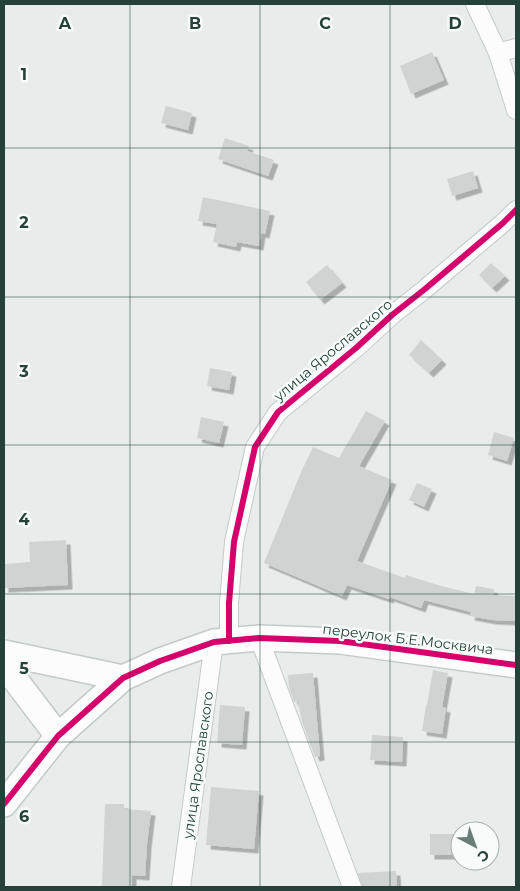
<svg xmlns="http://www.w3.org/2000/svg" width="520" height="891" font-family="Montserrat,sans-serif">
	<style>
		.building { fill: #cfd4d2; filter: url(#shadow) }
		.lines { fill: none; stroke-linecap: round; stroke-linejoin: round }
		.street-casing { stroke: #c5cac8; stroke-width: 20 }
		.secondary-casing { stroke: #c3cbc8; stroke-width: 28 }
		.street { stroke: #fcfcfc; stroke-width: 18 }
		.secondary { stroke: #fcfcfc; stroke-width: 25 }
		.cycleway-casing { stroke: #f7fbf9; stroke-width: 9 }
		.cycleway { stroke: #d6006c; stroke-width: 6 }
		.grid { fill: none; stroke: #24423a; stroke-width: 1; stroke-opacity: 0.55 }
		.labels { text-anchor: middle; stroke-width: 5; stroke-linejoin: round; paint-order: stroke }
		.street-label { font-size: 14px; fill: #24423a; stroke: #f7fbf9 }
		.grid-label { font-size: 16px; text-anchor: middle; font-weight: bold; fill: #24423a; stroke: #f7fbf9; stroke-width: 5; stroke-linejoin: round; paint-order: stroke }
	</style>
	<defs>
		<filter id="shadow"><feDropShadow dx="4.5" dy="4.5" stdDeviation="0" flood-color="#0004"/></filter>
	</defs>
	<rect width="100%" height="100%" fill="#e8edeb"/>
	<g class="building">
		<path d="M 432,52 L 444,80 L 411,94 L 400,66 Z"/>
		<path d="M 166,106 L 192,113 L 188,130 L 161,123 Z"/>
		<path d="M 225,138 L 249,146 L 247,151 L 274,160 L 268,176 L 218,159 Z"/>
		<path d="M 473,171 L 478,188 L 452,196 L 447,179 Z"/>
		<path d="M 203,197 L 270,211 L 265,234 L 261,233 L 259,246 L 237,242 L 236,247 L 213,242 L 217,224 L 198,221 Z"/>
		<path d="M 491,263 L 505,276 L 492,288 L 479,275 Z"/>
		<path d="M 327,265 L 342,283 L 320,300 L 306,282 Z"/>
		<path d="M 421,340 L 442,360 L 429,373 L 409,355 Z"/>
		<path d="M 210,368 L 232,372 L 229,390 L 207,386 Z"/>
		<path d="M 366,411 L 385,421 L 359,466 L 392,480 L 357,561 L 405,578 L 406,575 L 441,586 L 474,594 L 476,586 L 494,589 L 493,595 L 516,596 L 516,621 L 492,620 L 470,616 L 471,612 L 424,600 L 421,608 L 390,597 L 389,599 L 347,585 L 342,596 L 264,563 L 301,472 L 313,447 L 339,458 Z"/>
		<path d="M 201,417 L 224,422 L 219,443 L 197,438 Z"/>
		<path d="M 494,432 L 514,438 L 507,461 L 488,455 Z"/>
		<path d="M 417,483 L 432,489 L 424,507 L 409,500 Z"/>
		<path d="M 66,540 L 68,585 L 4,588 L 4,564 L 30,562 L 29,542 Z"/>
		<path d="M 433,670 L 448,673 L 442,707 L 446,708 L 442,734 L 422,731 L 426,705 L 427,705 Z"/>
		<path d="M 313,673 L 320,756 L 315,757 L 302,722 L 298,701 L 294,702 L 289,688 L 288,675 Z"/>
		<path d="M 220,705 L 245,707 L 242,745 L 217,743 Z"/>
		<path d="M 372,735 L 403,737 L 402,762 L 370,760 Z"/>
		<path d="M 211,787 L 259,791 L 254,849 L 206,845 Z"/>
		<path d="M 105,804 L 124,804 L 124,809 L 151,811 L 147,844 L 145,876 L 132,875 L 132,887 L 102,887 Z"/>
		<rect x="430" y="834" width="30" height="21"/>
		<path d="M 396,871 L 397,887 L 362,887 L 358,873 Z"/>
	</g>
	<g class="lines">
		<g class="street-casing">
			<g id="street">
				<path d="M 475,4 L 498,53 L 516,110"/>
				<path d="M 498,53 L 516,48"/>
				<path d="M 259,638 L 352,887"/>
				<path d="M 229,641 L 229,603 L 234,542 L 255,447 L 278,412 L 356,348 L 392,315 L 425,289 L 503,223 L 516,210"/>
				<path d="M 181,887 L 214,642"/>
			</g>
		</g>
		<g class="secondary-casing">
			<g id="secondary">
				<path d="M 4,653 L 123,678"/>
				<path d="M 4,665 L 58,736"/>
				<path d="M 4,804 L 58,736 L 123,678 L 160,661 L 214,642 L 259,638 L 340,641 L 516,665"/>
			</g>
		</g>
		<use href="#street" class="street"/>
		<use href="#secondary" class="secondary"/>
		<g class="cycleway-casing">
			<g id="cycleway">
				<path d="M 229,641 L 229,603 L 234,542 L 255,447 L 278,412 L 356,348 L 392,315 L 425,289 L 503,223 L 516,210"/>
				<path d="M 4,804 L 58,736 L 123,678 L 160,661 L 214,642 L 259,638 L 340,641 L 516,665"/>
			</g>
		</g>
		<use href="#cycleway" class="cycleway"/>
	</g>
	<path class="grid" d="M 130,4 L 130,887M 260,4 L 260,887M 390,4 L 390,887M 4,148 L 516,148M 4,297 L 516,297M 4,445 L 516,445M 4,594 L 516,594M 4,742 L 516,742"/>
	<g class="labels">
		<g class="street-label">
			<text transform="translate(333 350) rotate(-40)" y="5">улица Ярославского</text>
			<text transform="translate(408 639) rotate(7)" y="5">переулок Б.Е.Москвича</text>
			<text transform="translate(198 765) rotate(-82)" y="5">улица Ярославского</text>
		</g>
	</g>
	<g class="grid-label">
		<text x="65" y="29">A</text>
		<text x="195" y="29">B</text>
		<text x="325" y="29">C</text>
		<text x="455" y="29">D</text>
		<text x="24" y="80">1</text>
		<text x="24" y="228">2</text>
		<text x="24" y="377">3</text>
		<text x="24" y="525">4</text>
		<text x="24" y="674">5</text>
		<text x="24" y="822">6</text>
	</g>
	<rect width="520" height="891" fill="none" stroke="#24423a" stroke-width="10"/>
	<g transform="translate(475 846) rotate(139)"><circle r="24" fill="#f7fbf9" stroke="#a3b1ad"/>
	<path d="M0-4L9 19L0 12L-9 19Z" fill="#697e78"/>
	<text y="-8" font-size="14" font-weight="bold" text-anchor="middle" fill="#24423a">С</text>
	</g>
</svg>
